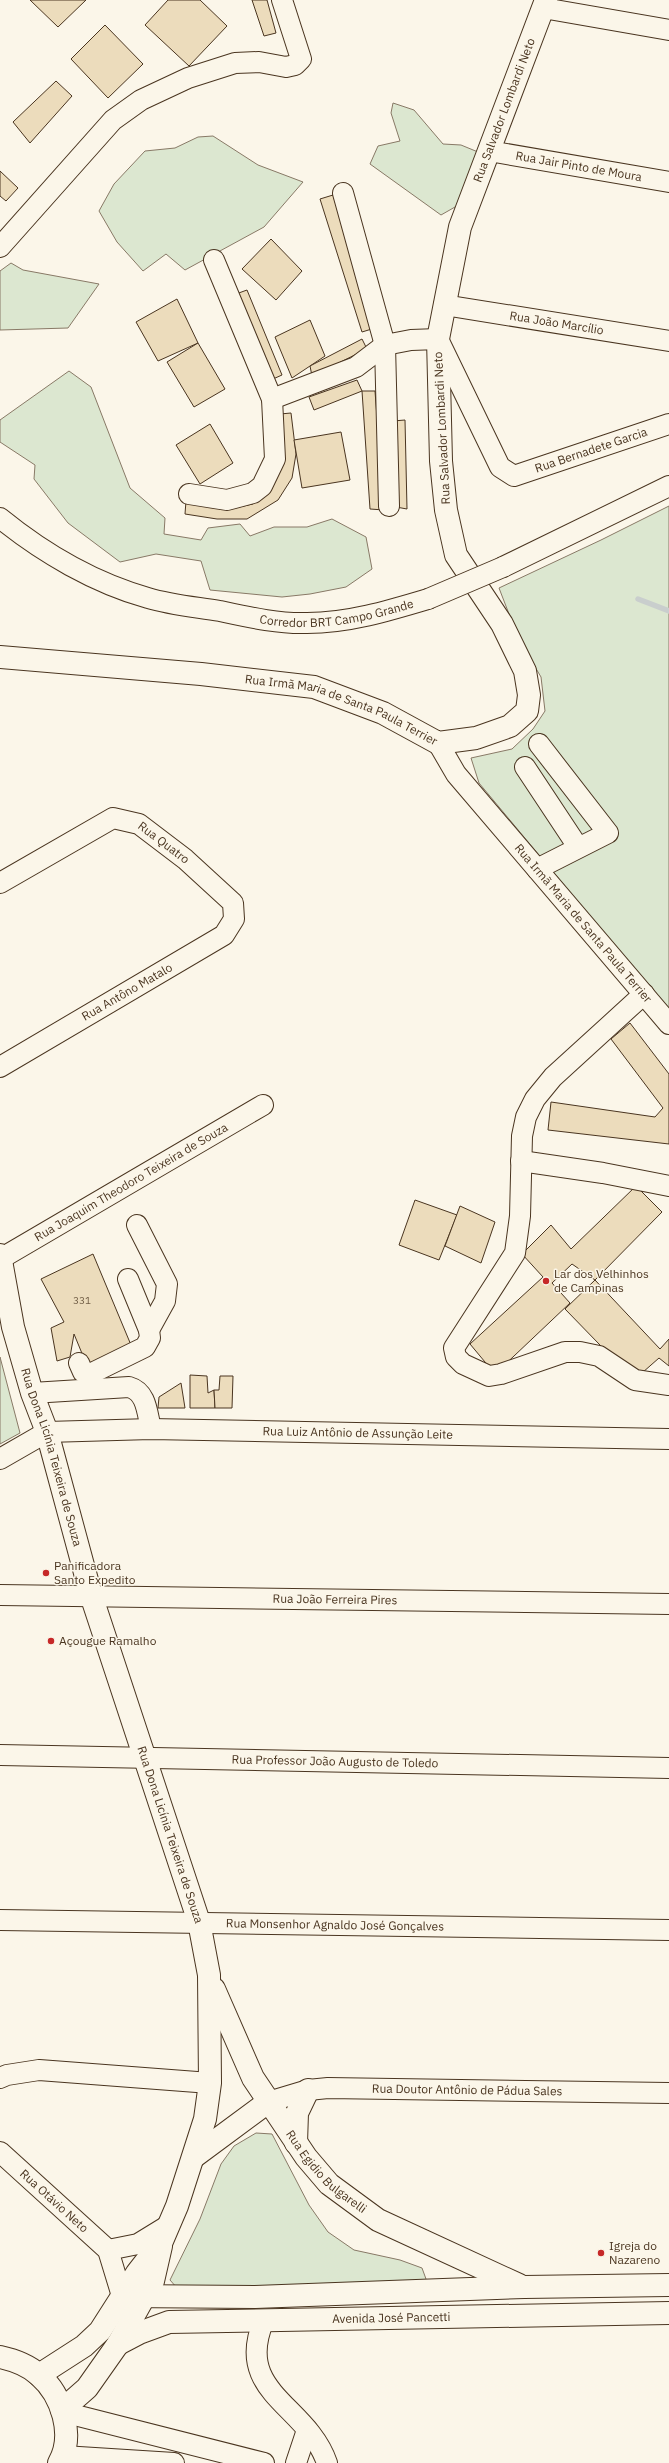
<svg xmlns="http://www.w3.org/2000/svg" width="669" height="2463" font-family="'IBM Plex Sans',sans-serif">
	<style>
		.green { fill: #dce7d0; stroke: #887966 }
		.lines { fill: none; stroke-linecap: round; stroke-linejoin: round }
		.stream { stroke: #c9cecd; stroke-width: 5.5 }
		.building { fill: #ecdcbc; stroke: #4a3520 }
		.minor-casing { stroke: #4a3520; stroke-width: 22 }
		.major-casing { stroke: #4a3520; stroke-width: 24 }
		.minor { stroke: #fbf6e9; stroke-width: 20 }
		.major { stroke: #fbf6e9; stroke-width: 22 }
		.minor-bridge-casing { stroke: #4a3520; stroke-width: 22; stroke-linecap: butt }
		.minor-bridge { stroke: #fbf6e9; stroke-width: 20 }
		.poi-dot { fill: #c62828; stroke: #fbf6e9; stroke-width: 1.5 }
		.labels { text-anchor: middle; stroke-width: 3; stroke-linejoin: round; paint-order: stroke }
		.number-label { font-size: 10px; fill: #725f47 }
		.street-label { font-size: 12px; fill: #4a3520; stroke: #fbf6e9 }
		.poi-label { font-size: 12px; fill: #4a3520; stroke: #fbf6e9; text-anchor: start }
	</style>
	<rect width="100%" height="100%" fill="#fbf6e9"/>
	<g class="green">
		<path d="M 393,103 L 414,110 L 443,144 L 461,145 L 478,152 L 462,203 L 441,215 L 370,164 L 378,146 L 400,141 L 391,113 Z"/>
		<path d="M 213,136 L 258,165 L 303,182 L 264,227 L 185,270 L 166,254 L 143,271 L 117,242 L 99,211 L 114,184 L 145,151 L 175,148 L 198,137 Z"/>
		<path d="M 11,263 L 23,270 L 99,284 L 68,328 L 0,330 L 0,271 Z"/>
		<path d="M 69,371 L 91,387 L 130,488 L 165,518 L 164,534 L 201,540 L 208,528 L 240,524 L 250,536 L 274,527 L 307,527 L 332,519 L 366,537 L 372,569 L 346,587 L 310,594 L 282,597 L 210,590 L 201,561 L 156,554 L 120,562 L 68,523 L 34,479 L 35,465 L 0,442 L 0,420 Z"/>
		<path d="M 669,506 L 669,1011 L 479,783 L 471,758 L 512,749 L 533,729 L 545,711 L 541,677 L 519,640 L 499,588 L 601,540 Z"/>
		<path d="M 0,1357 L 20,1433 L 0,1444 Z"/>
		<path d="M 256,2133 L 272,2134 L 309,2205 L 328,2232 L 354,2250 L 400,2260 L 422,2268 L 426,2279 L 420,2284 L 177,2288 L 170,2280 L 200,2219 L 221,2164 L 234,2146 Z"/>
	</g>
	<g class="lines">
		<path class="stream" d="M 638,599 L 669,611"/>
	</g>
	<g class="building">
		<path d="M 30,0 L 86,0 L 58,27 Z"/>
		<path d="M 168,0 L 200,0 L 227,26 L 189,66 L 145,25 Z"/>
		<path d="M 252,0 L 267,0 L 276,33 L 264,36 Z"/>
		<path d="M 105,25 L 143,64 L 108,98 L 71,59 Z"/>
		<path d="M 56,81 L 72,96 L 30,143 L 13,122 Z"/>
		<path d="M 0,171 L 18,188 L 6,201 L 0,196 Z"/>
		<path d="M 333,195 L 375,328 L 362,332 L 320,199 Z"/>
		<path d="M 271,239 L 302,271 L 276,300 L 242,269 Z"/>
		<path d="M 247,290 L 282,375 L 273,379 L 236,294 Z"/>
		<path d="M 177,299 L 198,343 L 158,361 L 136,322 Z"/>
		<path d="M 310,320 L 325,356 L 292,378 L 275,337 Z"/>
		<path d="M 362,339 L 367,349 L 312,376 L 310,366 Z"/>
		<path d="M 198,343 L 225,389 L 194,407 L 167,362 Z"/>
		<path d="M 357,380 L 362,391 L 314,410 L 309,397 Z"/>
		<path d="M 362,391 L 375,391 L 384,510 L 370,509 Z"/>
		<path d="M 291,413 L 296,454 L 292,478 L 278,500 L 247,519 L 217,519 L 185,514 L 186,501 L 234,508 L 253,504 L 272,488 L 282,467 L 280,414 Z"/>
		<path d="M 405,420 L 407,509 L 396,507 L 393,421 Z"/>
		<path d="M 210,424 L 233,463 L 200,484 L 176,445 Z"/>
		<path d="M 341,432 L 350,480 L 302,488 L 294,440 Z"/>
		<path d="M 630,1023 L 669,1074 L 669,1144 L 548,1130 L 551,1102 L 655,1117 L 663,1108 L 611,1039 Z"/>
		<path d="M 636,1186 L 662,1212 L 595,1280 L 572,1264 L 552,1283 L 570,1303 L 495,1374 L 470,1344 L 543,1277 L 522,1254 L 551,1225 L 571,1249 Z"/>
		<path d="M 415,1200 L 457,1215 L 439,1260 L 399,1245 Z"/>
		<path d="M 460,1206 L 495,1222 L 481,1263 L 445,1246 Z"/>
		<path d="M 93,1254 L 131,1345 L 88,1368 L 74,1334 L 70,1357 L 57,1361 L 51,1328 L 64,1322 L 41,1279 Z"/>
		<path d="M 595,1280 L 660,1349 L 669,1339 L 669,1366 L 659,1358 L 634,1380 L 565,1309 Z"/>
		<path d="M 190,1375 L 207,1376 L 208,1393 L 214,1390 L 215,1408 L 190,1408 Z"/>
		<path d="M 220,1376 L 233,1376 L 232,1408 L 215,1408 L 214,1390 L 219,1390 Z"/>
		<path d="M 181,1383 L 185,1408 L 158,1408 L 159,1397 Z"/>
	</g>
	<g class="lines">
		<g class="minor-casing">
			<g id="minor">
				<path d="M 543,8 L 669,30"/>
				<path id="s1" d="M 489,151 L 669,182"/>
				<path d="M 343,193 L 385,345 L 389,506"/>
				<path d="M 0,247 L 113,120 L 141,100 L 188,78 L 235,63 L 259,62 L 286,67 L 295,65 L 301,59 L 282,0"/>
				<path id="s2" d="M 444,305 L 669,341"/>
				<path id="s3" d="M 272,399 L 356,367 L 385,345 L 411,340 L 438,339 L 500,467 L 514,476 L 669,424"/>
				<path d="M 189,494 L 227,500 L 253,493 L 262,486 L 275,459 L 272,399 L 214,260"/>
				<path id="s4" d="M 0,518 C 43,553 95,583 148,598 C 171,605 196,607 220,611 C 248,617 278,624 307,623 C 348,623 388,611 428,599"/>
				<path d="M 503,567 L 669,486"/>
				<path id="s5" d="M 438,743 L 456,774 L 669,1024"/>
				<path d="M 525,767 L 578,847"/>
				<path d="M 537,869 L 608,833 L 539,744"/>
				<path id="s6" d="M 0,883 L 113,818 L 139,824 L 185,859 L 233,903 L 234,919 L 224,935 L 0,1067"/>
				<path d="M 644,994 L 553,1077 L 535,1099 L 526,1117 L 522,1136 L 520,1216 L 515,1253 L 454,1348 L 456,1357 L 463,1364 L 489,1376 L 501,1374 L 565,1352 L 580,1352 L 599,1356 L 635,1380 L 669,1385"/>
				<path d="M 521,1161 L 603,1173 L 669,1186"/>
				<path d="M 137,1225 L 167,1284 L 165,1301 L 149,1330"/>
				<path id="s7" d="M 0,1259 L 263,1105"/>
				<path d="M 79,1363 L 83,1372 L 90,1374 L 145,1347 L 150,1338 L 149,1330 L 128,1279"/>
				<path d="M 32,1393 L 129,1387 C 147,1392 147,1413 151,1429"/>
				<path id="s8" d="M 0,1459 L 47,1432 L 151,1429 L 669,1439"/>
				<path id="s9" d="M 0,1595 L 669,1604"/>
				<path id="s10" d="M 0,1755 L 669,1768"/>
				<path id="s11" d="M 0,1920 L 669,1930"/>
				<path d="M 0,2078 L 7,2075 L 39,2070 L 210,2083"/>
				<path id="s12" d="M 268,2102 L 308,2090 L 328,2088 L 669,2093"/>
				<path id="s13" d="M 0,2152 L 108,2250 L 122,2296"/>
				<path d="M 108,2250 L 138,2244 L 169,2225"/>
				<path d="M 264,2320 C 233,2393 307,2404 327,2463"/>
				<path d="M 63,2412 L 264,2463"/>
				<path d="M 63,2456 L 174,2463"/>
				<path d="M 296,2463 L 307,2430"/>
			</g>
		</g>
		<g class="major-casing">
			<g id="major">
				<path id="s14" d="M 0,657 L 201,674 L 314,687 L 383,713 L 438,743 L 476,738 L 510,726 L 527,711 L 529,695 L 525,671 L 502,624 L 456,555 L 446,510 L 441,461 L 438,339 L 460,227 L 546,0"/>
				<path id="s15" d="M 0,1255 L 13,1327 L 32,1393 L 47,1432 L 91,1595 L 199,1922 L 209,1975 L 210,2083 L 205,2119 L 177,2206 L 162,2241 L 137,2273 L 100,2331 L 84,2346 L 39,2375"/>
				<path id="s16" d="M 214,1989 L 253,2078 L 306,2157 L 329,2184 L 378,2220 L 519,2285"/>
				<path d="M 296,2143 L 297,2113 L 308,2090"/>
				<path d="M 195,2156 L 268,2102"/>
				<path d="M 122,2296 L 255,2297 L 524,2287 L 669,2285"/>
				<path id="s17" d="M 118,2344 L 139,2333 L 169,2322 L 669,2313"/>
				<path d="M 0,2357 C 14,2360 28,2365 39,2375 C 62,2395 75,2435 59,2463"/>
				<path d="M 62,2410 L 87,2388 L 118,2344 L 153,2281 L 161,2246"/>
			</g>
		</g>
		<use href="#minor" class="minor"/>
		<use href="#major" class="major"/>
		<g class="minor-bridge-casing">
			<path id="minor-bridge" d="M 428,599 L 503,567"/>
		</g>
		<use href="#minor-bridge" class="minor-bridge"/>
	</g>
	<g class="poi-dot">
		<circle cx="546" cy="1281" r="4"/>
		<circle cx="46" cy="1573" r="4"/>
		<circle cx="51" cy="1641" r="4"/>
		<circle cx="601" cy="2253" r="4"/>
	</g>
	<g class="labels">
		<g class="number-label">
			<text x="82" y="1304">331</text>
		</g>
		<g class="street-label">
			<text dy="4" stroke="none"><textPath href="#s14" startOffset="1181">Rua Salvador Lombardi Neto</textPath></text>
			<text dy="4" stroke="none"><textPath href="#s1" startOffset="91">Rua Jair Pinto de Moura</textPath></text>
			<text dy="4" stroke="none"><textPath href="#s2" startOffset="114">Rua João Marcílio</textPath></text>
			<text transform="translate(442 428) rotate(-93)" y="4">Rua Salvador Lombardi Neto</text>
			<text dy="4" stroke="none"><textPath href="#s3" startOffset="420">Rua Bernadete Garcia</textPath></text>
			<text dy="4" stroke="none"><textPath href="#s4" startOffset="361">Corredor BRT Campo Grande</textPath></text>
			<text dy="4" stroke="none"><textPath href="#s14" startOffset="348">Rua Irmã Maria de Santa Paula Terrier</textPath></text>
			<text dy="4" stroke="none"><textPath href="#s6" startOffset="188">Rua Quatro</textPath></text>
			<text dy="4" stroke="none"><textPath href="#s5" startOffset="232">Rua Irmã Maria de Santa Paula Terrier</textPath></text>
			<text transform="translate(127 992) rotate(-30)" y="4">Rua Antôno Matalo</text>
			<text dy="4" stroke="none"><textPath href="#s7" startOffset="152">Rua Joaquim Theodoro Teixeira de Souza</textPath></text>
			<text dy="4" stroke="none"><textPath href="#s8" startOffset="365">Rua Luiz Antônio de Assunção Leite</textPath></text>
			<text dy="4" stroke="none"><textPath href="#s15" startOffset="209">Rua Dona Licínia Teixeira de Souza</textPath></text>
			<text dy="4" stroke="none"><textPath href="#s9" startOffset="335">Rua João Ferreira Pires</textPath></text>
			<text dy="4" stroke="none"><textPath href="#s10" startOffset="335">Rua Professor João Augusto de Toledo</textPath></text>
			<text dy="4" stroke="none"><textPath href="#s15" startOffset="605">Rua Dona Licínia Teixeira de Souza</textPath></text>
			<text dy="4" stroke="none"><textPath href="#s11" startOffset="335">Rua Monsenhor Agnaldo José Gonçalves</textPath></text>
			<text dy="4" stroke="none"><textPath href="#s12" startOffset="201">Rua Doutor Antônio de Pádua Sales</textPath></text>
			<text dy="4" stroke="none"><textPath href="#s16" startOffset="217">Rua Egidio Bulgarelli</textPath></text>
			<text dy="4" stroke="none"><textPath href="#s13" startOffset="73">Rua Otávio Neto</textPath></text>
			<text dy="4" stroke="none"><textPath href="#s17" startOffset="278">Avenida José Pancetti</textPath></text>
		</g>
		<g class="poi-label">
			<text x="554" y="1278">Lar dos Velhinhos<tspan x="554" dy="14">de Campinas</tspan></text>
			<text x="54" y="1570">Panificadora<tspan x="54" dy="14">Santo Expedito</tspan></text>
			<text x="59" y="1645">Açougue Ramalho</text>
			<text x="609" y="2250">Igreja do<tspan x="609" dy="14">Nazareno</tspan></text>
		</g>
	</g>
</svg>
